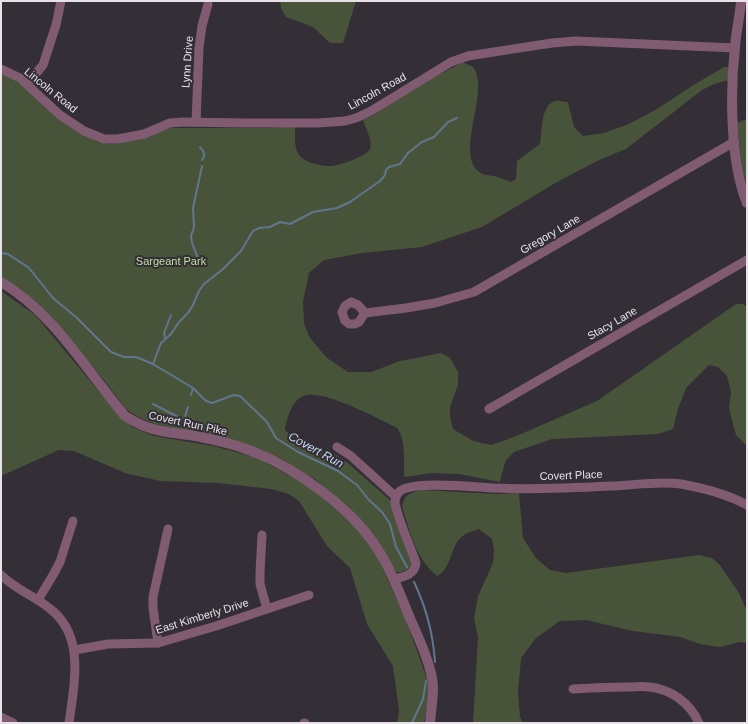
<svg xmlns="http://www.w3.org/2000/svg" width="748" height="724" font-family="Helvetica,sans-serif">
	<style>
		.green { fill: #47543a }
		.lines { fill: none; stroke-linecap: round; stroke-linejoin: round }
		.stream { stroke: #62758f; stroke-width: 2 }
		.minor { stroke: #805b72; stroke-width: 9 }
		.tertiary { stroke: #805b72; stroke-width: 10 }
		.labels { text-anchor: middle; stroke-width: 4; stroke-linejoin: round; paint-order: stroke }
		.street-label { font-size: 11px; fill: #e6e2e8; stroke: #342e37 }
		.park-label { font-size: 11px; fill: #bde09a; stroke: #342e37 }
		.water-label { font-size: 12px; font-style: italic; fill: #c6daf2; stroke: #342e37 }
	</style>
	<rect width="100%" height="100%" fill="#342e37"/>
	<g class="green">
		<path d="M 280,1 L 356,1 L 343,43 L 330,43 L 313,27 L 286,17 L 281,8 Z"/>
		<path d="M 463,62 C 467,65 473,65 475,70 C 488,95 455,154 479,172 C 485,176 488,175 494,176 C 499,177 506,180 511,182 L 516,179 L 517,161 L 540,144 C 542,132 541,104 555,101 C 559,100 564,102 568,102 L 574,127 L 583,136 L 604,133 L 629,124 L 657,109 L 695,84 L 724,67 L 728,67 L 729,80 L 714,84 L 702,90 L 626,149 L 599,160 L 557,182 L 482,227 L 422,247 L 362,253 L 324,260 L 309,273 L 303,301 L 304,324 L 310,338 L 327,358 L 348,372 L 371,372 L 400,361 L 441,353 L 450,358 L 458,372 L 458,385 L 450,407 L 450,417 L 453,429 L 473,441 L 491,445 L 514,437 L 597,401 L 736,304 L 743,304 L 747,307 L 747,446 L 736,435 L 729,409 L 731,392 L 727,376 L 718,367 L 709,365 L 686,388 L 678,409 L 673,429 L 658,434 L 552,439 L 514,452 L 506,460 L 502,473 L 500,482 L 460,474 L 432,473 L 404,477 C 404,464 406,436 396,427 C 376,418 323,388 303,396 C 291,402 287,418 285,430 L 297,441 L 336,455 L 349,464 L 392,502 L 413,561 L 411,567 L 408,569 L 401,572 L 397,572 L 392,567 L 379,542 L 351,511 L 316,480 L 285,461 L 260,449 L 243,444 L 154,424 L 136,416 L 125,408 C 112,390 98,372 83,355 C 59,324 35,296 1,277 L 1,73 L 15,79 L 72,128 L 98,142 L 110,144 L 122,143 L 170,128 L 270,128 L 295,126 C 295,134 294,146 298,153 C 303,163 321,166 331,166 C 339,166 367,156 370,149 C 373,141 365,127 363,119 L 372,116 L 421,84 Z"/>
		<path d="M 747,119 L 747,187 L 742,166 L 737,123 Z"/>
		<path d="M 1,291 L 35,315 L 116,412 L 132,427 L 154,436 L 213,446 L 255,457 L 302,482 L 330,504 L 361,532 L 377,556 L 406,620 L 430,687 L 424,723 L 397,723 L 399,711 L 393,666 L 367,624 L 350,568 L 327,546 L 299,501 L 289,494 L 271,489 L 218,483 L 160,481 L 125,473 L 74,451 L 59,450 L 1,476 Z"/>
		<path d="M 423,490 L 495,494 L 519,493 L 523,538 L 536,558 L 550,570 L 566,573 L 699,555 L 712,558 L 719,564 L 739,593 L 747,611 L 747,643 L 740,642 L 720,647 L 700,644 L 680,637 L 633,631 L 586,620 L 560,621 L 536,638 L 521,658 L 518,692 L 520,717 L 523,723 L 473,723 L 478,637 L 474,619 L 478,596 L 493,563 L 494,550 L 492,539 L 479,529 C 474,531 468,532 464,535 C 450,543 453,568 437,576 C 416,559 409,530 402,506 C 405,493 412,492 423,490 Z"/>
	</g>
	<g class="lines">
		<g class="stream">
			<path d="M 200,147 C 204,152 206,154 202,160"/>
			<path d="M 1,253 L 8,254 L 29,268 L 53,298 L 77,318 L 111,352 L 124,357 L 136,357 L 153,364 L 193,388 L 206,401 L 212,403 L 234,395 L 240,396 L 267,422 L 276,438 L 298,452 L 338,471 L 357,485 L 369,500 L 382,512 L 390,524 L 396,547 L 407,567"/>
			<path d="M 198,258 L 192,243 L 191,236 L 194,227 L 193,208 L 202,166"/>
			<path d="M 165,338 L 164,333 L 171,315"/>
			<path d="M 153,364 L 161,343 L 171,334 L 179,322 L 188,313 L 193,305 L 199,291 L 204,284 L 223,269 L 241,251 L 253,231 L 259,228 L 270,227 L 280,222 L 290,224 L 313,212 L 337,208 L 350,202 L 380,181 L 385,175 L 386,170 L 389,167 L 400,164 L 408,153 L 422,142 L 434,137 L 448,122 L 457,118"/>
			<path d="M 191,395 L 193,388"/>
			<path d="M 153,404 L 184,420 L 188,407"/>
			<path d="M 414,582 C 426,607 433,633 435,662"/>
			<path d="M 412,723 L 423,699 L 426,681"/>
		</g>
		<g class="minor">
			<path d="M 1,69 L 20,78 L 60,115 L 84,131 L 104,139 L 118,139 L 144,134 L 170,123 L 183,122 L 243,123 L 318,123 L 345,121 L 356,118 L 371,111 L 451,62 L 468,56 L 552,43 L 576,41 L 735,48"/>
			<path d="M 27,84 L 43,65 L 56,25 L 61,1"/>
			<path d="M 196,122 L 199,48 L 202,26 L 208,4"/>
			<path d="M 365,313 L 359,322 L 355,324 L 349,324 L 345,321 L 342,312 L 345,306 L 351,302 L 358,305 L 365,313 L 406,308 L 435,303 L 474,292 L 734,142"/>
			<path d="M 489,409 L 747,260"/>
			<path d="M 337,447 L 351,456 L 396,497"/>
			<path d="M 262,535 L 260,573 L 260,584 L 267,609"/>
			<path d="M 1,575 C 15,589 34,596 49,608 C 86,635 74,684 69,723"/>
			<path d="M 394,579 C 403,577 415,575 416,563 C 410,545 399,523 395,503 C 395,499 396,495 399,492 C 411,480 475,487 492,488 C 533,490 573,488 614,486 C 635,485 659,481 681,484 C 703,488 727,494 747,505"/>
			<path d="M 38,600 L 53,575 L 60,562 L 73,521"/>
			<path d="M 158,643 L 153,608 L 153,597 L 168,529"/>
			<path d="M 75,650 L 108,644 L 158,643 L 216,626 L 309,595"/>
			<path d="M 573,689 C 591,688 610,687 628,687 C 635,687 642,686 649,687 C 671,689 690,703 699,723"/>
			<path d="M 1,717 L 13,723"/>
			<path d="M 304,723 L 305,723"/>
		</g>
		<g class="tertiary">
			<path d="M 741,1 C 740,16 736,32 735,47 C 730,90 730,162 747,203"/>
			<path d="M 1,282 C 54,313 86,370 125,416 C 153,434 169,431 200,437 C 216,440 233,444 249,450 C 295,467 355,510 380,553 C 392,572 400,594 409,616 C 417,634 433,668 433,687 C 433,699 431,711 430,723"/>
		</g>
	</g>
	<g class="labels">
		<g class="street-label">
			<text transform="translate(187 62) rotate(-86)" y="4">Lynn Drive</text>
			<text transform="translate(51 90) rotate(39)" y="4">Lincoln Road</text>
			<text transform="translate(377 91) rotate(-29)" y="4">Lincoln Road</text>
			<text transform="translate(550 234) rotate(-30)" y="4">Gregory Lane</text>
			<text transform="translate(612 323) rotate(-30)" y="4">Stacy Lane</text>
			<text transform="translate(188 423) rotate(12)" y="4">Covert Run Pike</text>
			<text transform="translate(571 475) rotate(-2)" y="4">Covert Place</text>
			<text transform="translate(202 616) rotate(-17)" y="4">East Kimberly Drive</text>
		</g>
		<g class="park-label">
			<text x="171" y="265">Sargeant Park</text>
		</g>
		<g class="water-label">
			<text transform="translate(316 450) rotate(29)" y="4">Covert Run</text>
		</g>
	</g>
	<rect width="748" height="724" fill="none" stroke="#e6e2e8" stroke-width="4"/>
</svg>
